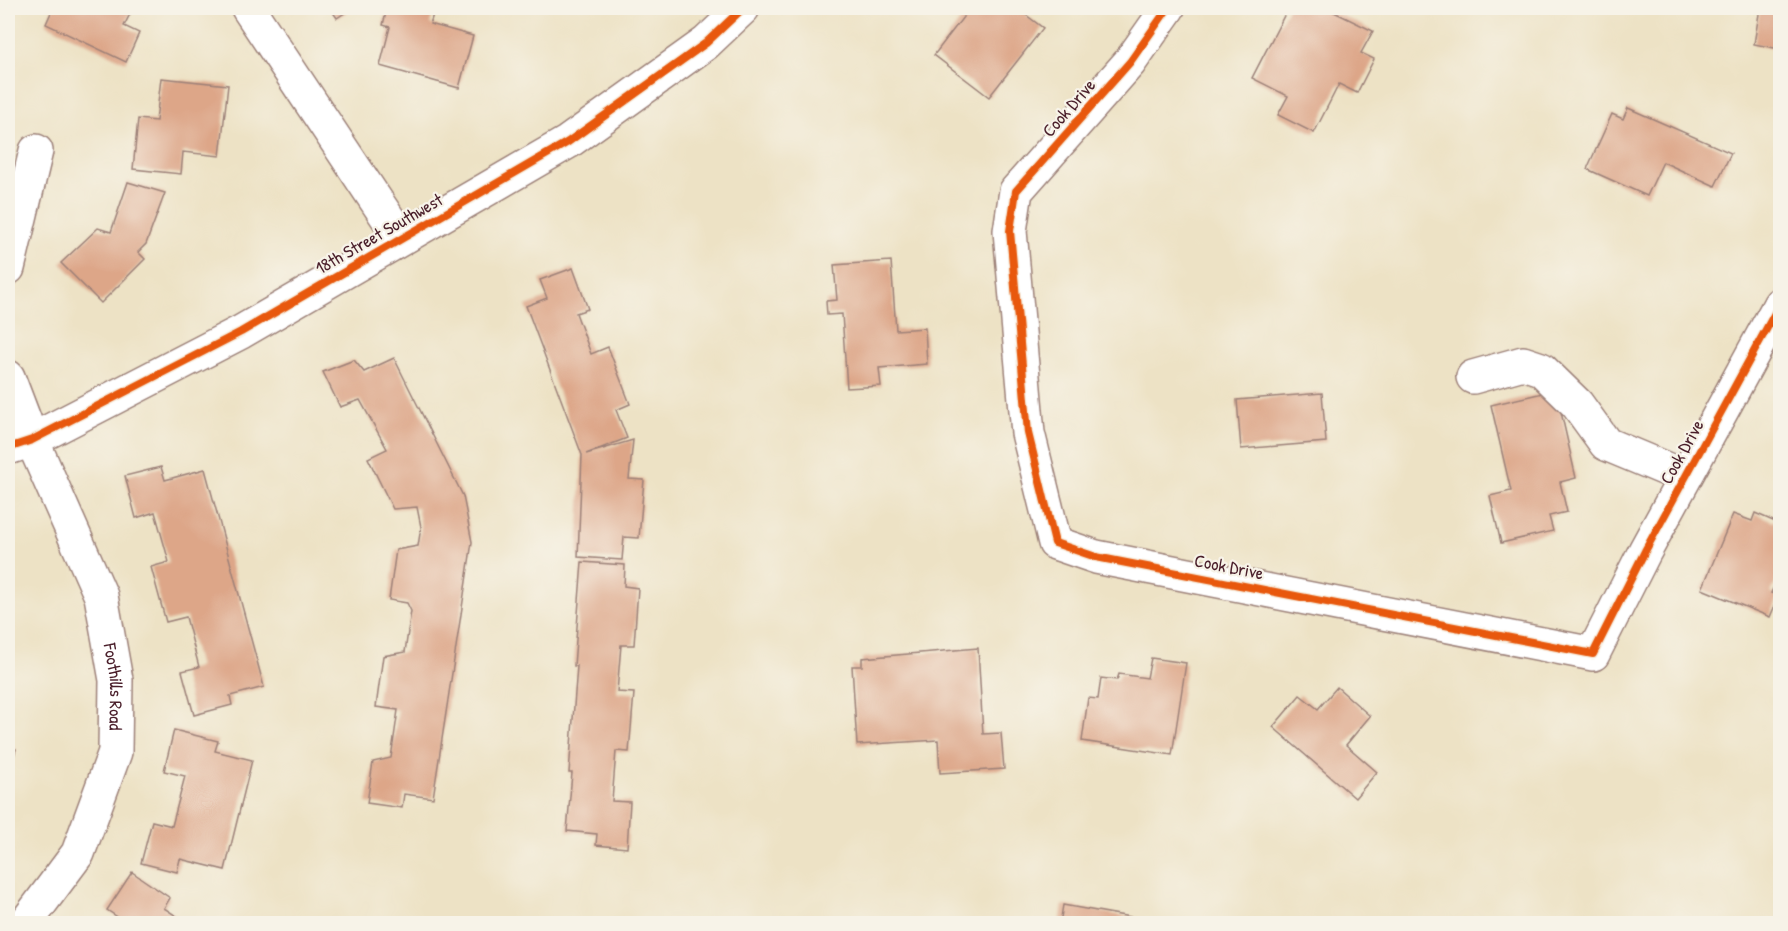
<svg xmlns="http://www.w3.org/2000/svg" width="1788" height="931" font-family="'Patrick Hand',sans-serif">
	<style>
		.building { fill: #dda688 }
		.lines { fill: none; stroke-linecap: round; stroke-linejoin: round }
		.minor-casing { stroke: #9c8078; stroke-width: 36 }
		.minor { stroke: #fff; stroke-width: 33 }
		.cycleway-casing { stroke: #f7f3e8; stroke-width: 11 }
		.cycleway { stroke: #e8590c; stroke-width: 8 }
		.labels { text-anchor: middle; stroke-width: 4.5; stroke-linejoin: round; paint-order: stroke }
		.street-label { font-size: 18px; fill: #4a1f2b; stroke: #f7f3e8 }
	</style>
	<rect width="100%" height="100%" fill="#f7f3e8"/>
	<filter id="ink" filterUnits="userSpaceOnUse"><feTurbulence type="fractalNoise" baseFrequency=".0167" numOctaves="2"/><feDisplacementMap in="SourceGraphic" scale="12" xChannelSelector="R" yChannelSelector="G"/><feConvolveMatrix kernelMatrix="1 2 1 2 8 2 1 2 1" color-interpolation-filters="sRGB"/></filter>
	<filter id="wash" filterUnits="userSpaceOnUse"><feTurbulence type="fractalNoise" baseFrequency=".008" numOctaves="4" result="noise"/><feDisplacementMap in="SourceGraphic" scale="24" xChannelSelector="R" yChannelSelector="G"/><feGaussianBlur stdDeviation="1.35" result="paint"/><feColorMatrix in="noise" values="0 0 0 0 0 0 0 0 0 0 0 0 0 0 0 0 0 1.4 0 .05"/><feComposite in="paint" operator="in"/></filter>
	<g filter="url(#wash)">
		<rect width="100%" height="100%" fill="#ede2c5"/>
		<g id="blocks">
			<g class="building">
				<path d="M 53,8 L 133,8 L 124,26 L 139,33 L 126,62 L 46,24 Z"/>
				<path d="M 330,8 L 352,8 L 337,18 Z"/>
				<path d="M 387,8 L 435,8 L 430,24 L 473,36 L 459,88 L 380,66 L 390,27 L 383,25 Z"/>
				<path d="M 970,8 L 1032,8 L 1026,15 L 1043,28 L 989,97 L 934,55 Z"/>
				<path d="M 1288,8 L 1326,8 L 1373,31 L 1361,53 L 1374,59 L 1357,93 L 1339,84 L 1314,133 L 1278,115 L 1288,96 L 1252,78 Z"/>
				<path d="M 1760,8 L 1780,8 L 1780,49 L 1754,44 Z"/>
				<path d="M 161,78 L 228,85 L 220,156 L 183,152 L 181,174 L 133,169 L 138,119 L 156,121 Z"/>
				<path d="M 1628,108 L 1731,153 L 1715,186 L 1663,162 L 1647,196 L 1587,169 L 1612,114 L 1623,119 Z"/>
				<path d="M 128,182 L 165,193 L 146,244 L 138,252 L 145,259 L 101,303 L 61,263 L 98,228 L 111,232 Z"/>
				<path d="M 891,261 L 896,330 L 925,328 L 927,364 L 879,368 L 881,386 L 847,388 L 842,314 L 827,315 L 826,301 L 837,300 L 834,265 Z"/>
				<path d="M 573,268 L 588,309 L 576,313 L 591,354 L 608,347 L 630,404 L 616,410 L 627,438 L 586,454 L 633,440 L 629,479 L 644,480 L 639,538 L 624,537 L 622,560 L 578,557 L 582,455 L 526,306 L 547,298 L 540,280 Z"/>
				<path d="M 394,358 L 463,496 L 472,542 L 433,798 L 404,794 L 402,808 L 367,803 L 373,762 L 391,758 L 398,710 L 376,707 L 383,656 L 405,652 L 411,611 L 407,603 L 389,600 L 396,550 L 418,546 L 421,527 L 417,507 L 393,509 L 368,458 L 387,449 L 360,400 L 340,407 L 323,372 L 354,360 L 364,372 Z"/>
				<path d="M 1556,390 L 1576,478 L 1560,482 L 1567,512 L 1549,516 L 1553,531 L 1501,543 L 1490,496 L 1511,491 L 1491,405 Z"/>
				<path d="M 1322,393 L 1326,442 L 1241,449 L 1237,400 Z"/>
				<path d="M 161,467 L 165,480 L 205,469 L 264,687 L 230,696 L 232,705 L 194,715 L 182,671 L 199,667 L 186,617 L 166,622 L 151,567 L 169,562 L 155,512 L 136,518 L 125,476 Z"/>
				<path d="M 1755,513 L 1780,524 L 1780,573 L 1771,593 L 1779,596 L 1770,617 L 1702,589 L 1733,514 L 1752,521 Z"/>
				<path d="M 582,562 L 625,565 L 624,586 L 638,588 L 634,645 L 621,645 L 617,692 L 634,693 L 629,752 L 616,751 L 612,801 L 630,802 L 627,848 L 596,845 L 597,834 L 567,831 L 572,773 L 569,773 L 577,666 L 574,666 Z"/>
				<path d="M 978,648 L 983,734 L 1001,733 L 1004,769 L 940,773 L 938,740 L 857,745 L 852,666 L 862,666 L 862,658 Z"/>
				<path d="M 1151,658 L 1186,663 L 1172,755 L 1082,741 L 1088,698 L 1098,699 L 1101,678 L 1117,680 L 1119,674 L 1147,678 Z"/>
				<path d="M 1337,687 L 1370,716 L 1346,745 L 1377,772 L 1355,798 L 1273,727 L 1300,695 L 1318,709 Z"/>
				<path d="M 174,730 L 218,741 L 215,751 L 252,760 L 225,870 L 180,859 L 177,872 L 141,863 L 152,821 L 172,826 L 185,776 L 164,771 Z"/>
				<path d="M 8,747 L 16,749 L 8,777 Z"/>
				<path d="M 132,872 L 170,898 L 164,908 L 184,921 L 183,924 L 120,924 L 122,920 L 107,910 Z"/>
				<path d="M 1063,905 L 1158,922 L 1158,924 L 1060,924 Z"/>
			</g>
		</g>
	</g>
	<g filter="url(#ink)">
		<use href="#blocks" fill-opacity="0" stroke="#9c8078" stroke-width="1.5"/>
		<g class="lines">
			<g class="minor-casing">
				<g id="minor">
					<path d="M 248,8 L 401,238"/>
					<path d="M 1168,8 L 1130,62 L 1016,191 L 1010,231 L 1028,433 L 1055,543 L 1096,557 L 1593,654 L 1645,551 L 1780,304"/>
					<path d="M 8,268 L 36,151"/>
					<path id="s1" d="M 8,377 L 32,440 L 101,596 L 116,680 L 115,752 L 78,853 L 25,924"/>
					<path d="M 1473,377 L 1523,363 L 1541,369 L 1577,404 L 1606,444 L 1685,477"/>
					<path d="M 8,448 L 32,440 L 241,332 L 568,142 L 706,43 L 743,8"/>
				</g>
			</g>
			<use href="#minor" class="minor"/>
			<g class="cycleway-casing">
				<g id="cycleway">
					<path d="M 1168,8 L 1130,62 L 1016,191 L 1010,231 L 1028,433 L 1055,543 L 1096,557 L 1593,654 L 1645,551 L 1780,304"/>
					<path d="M 8,448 L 32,440 L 241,332 L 568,142 L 706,43 L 743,8"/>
				</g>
			</g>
			<use href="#cycleway" class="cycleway"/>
		</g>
	</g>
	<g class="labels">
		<g class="street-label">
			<text transform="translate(1069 108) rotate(-49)" y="6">Cook Drive</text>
			<text transform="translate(379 234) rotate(-30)" y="6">18th Street Southwest</text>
			<text transform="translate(1682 452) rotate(-61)" y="6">Cook Drive</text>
			<text transform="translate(1229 567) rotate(11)" y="6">Cook Drive</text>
			<text dy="6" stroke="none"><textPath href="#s1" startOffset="330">Foothills Road</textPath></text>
		</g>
	</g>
	<rect width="1788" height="931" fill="none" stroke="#f7f3e8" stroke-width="30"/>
</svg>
